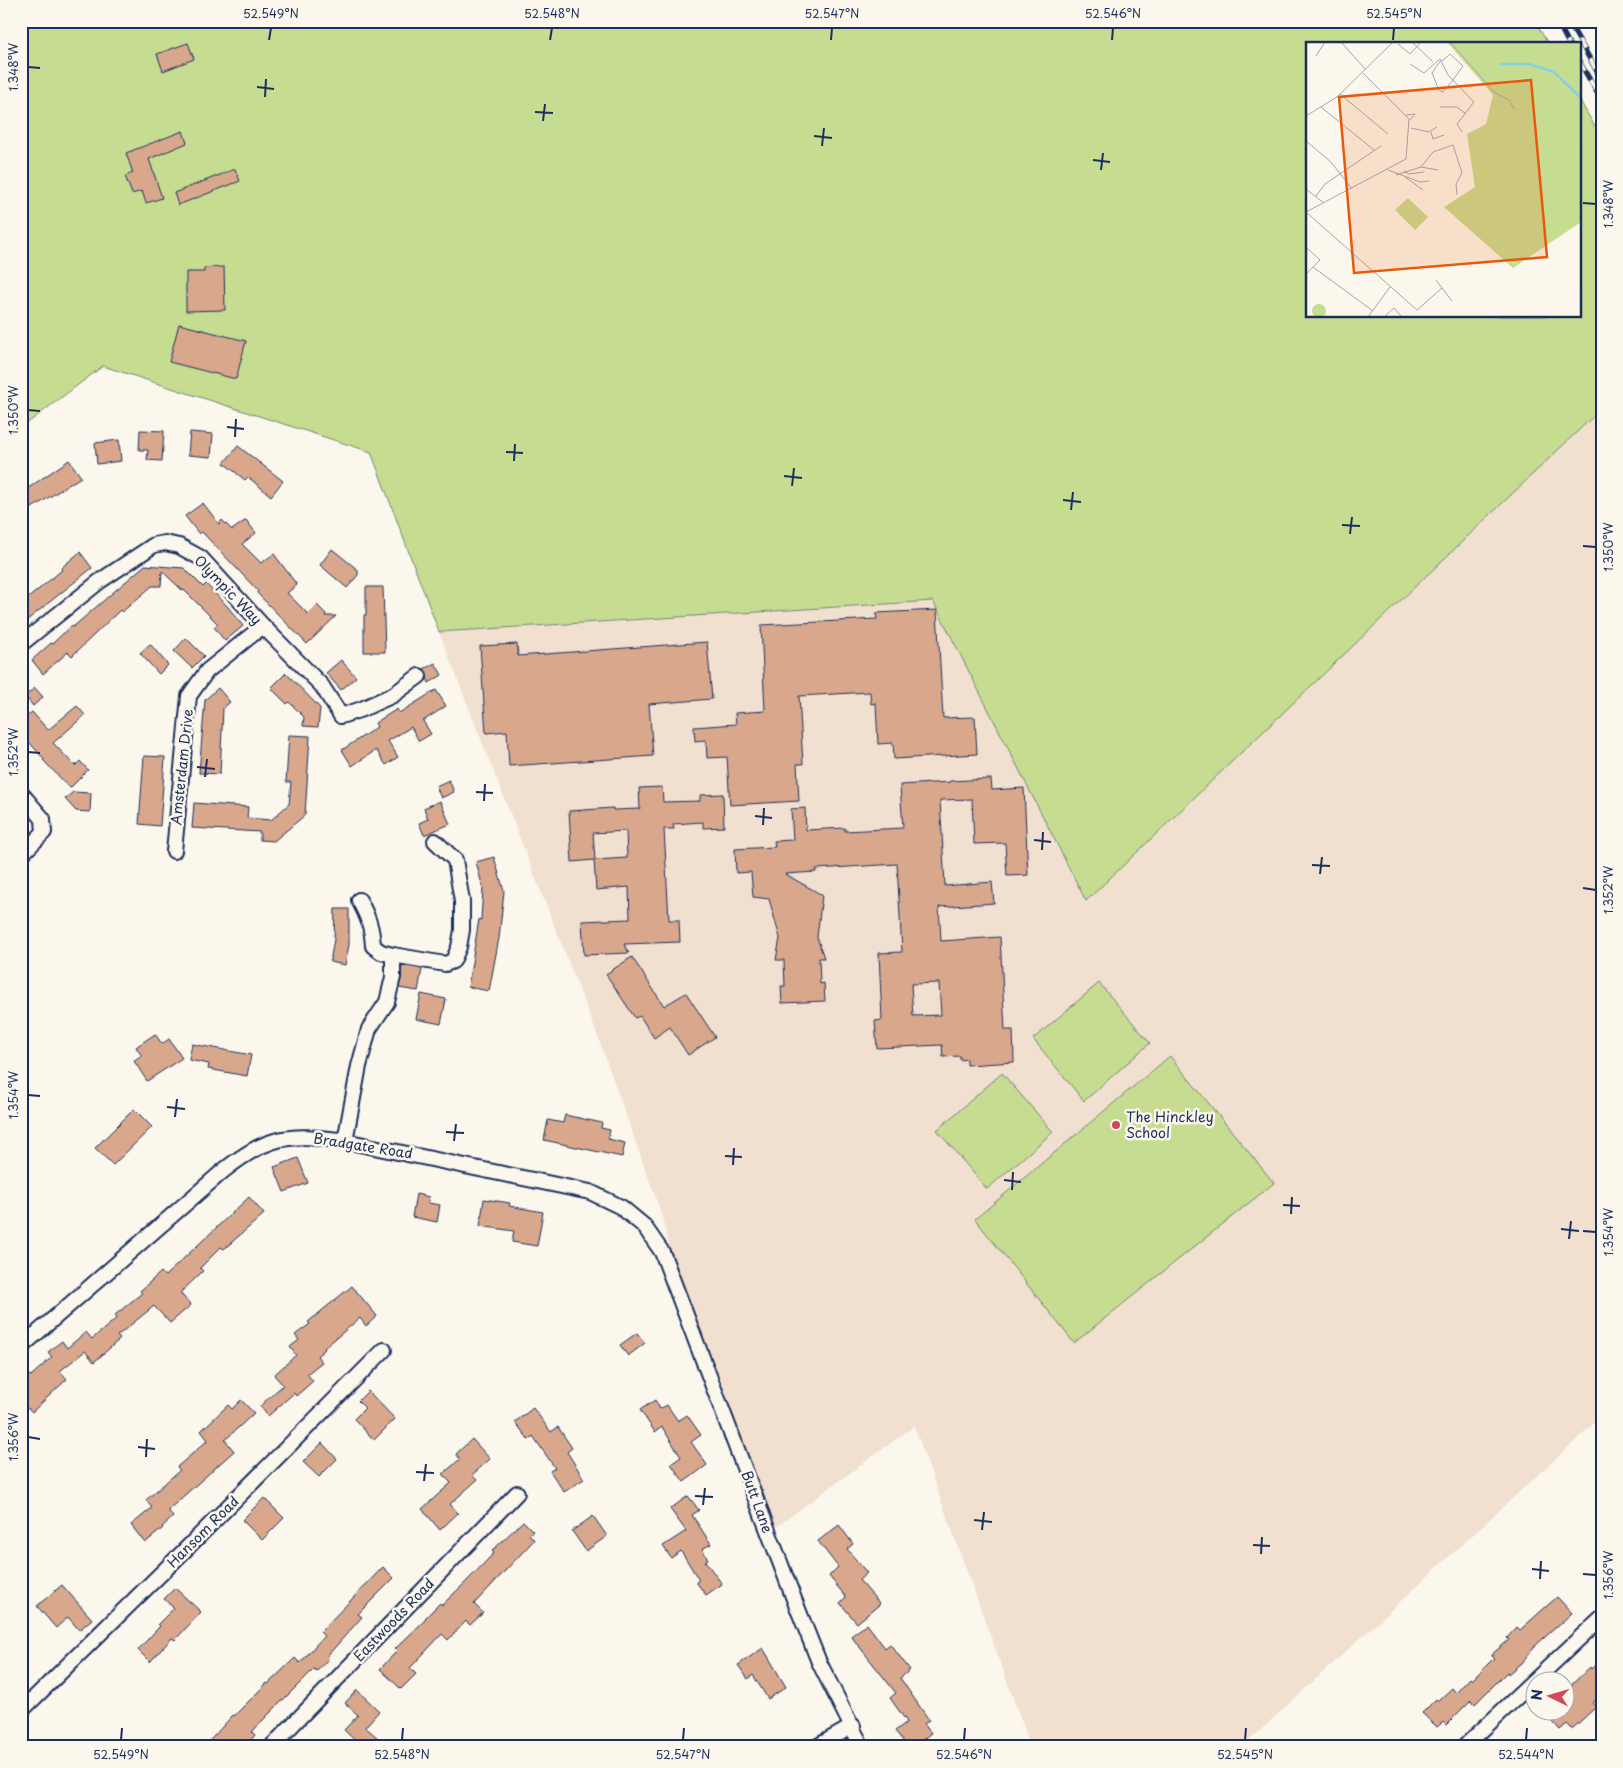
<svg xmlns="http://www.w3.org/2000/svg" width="1623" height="1768" font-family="'Playpen Sans',sans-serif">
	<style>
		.built { fill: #f1dfcf }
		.green { fill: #c6dc91; stroke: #708678 }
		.building { fill: #d9a88c; stroke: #1b2f5e; fill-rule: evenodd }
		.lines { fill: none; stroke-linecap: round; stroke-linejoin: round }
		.minor-casing { stroke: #1b2f5e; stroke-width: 18 }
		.minor { stroke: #fbf7ec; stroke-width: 14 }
		.rail-casing { stroke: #1b2f5e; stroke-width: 5.5 }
		.rail { stroke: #fbf7ec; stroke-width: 4; stroke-dasharray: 11; stroke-linecap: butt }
		.ticks { fill: none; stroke: #1b2f5e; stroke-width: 2 }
		.poi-dot { fill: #d1495b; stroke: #fbf7ec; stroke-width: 2 }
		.labels { text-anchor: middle; stroke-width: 5; stroke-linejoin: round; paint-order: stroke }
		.street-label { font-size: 14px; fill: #1b2f5e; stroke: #fbf7ec }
		.poi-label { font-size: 14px; fill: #1b2f5e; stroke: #fbf7ec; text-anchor: start }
		.inset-river { fill: none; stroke: #85d2e5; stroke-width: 2.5 }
		.inset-road { fill: none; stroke: #a1a7b3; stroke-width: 1 }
		.view { fill: #e8590c; fill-opacity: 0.15; stroke: #e8590c; stroke-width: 2.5 }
		.inset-edge { fill: none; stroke: #1b2f5e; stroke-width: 2.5 }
		.neatline { fill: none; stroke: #1b2f5e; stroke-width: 2 }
		.ticks-label { font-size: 12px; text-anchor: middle; fill: #1b2f5e }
	</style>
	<rect width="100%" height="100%" fill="#fbf7ec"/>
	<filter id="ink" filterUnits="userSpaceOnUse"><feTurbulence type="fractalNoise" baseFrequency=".02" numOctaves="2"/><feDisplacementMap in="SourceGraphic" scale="10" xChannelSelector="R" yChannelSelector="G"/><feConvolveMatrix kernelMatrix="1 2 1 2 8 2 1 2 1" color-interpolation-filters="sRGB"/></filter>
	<g filter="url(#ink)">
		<path class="built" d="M 1602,408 L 1602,1416 L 1242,1747 L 1031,1747 L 914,1426 L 776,1527 L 725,1408 L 673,1263 L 661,1213 L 598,1037 L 439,632 L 933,601 L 1086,901 Z"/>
		<g class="green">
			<path d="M 21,21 L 1535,21 L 1548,44 L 1307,44 L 1307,316 L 1579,316 L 1579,99 L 1602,139 L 1602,408 L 1086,901 L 933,601 L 439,632 L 371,452 L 103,366 L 21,428 Z"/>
			<path d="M 1099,983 L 1150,1043 L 1084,1101 L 1033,1039 Z"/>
			<path d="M 1170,1056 L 1274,1183 L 1074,1343 L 975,1219 Z"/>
			<path d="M 1002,1073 L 1053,1132 L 987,1189 L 937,1130 Z"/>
		</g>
		<g class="building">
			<path d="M 188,43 L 194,59 L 163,71 L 157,54 Z"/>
			<path d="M 183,131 L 187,143 L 149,159 L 162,198 L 146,203 L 142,191 L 132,194 L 125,176 L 133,173 L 126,153 Z"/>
			<path d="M 235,169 L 240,181 L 178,205 L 174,193 Z"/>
			<path d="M 224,267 L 225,310 L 186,311 L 186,272 L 204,272 L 204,268 Z"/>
			<path d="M 179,324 L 246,341 L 236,379 L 169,362 Z"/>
			<path d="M 140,430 L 164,431 L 162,461 L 147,460 L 148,450 L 139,450 Z"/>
			<path d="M 190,432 L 213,434 L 211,457 L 188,455 Z"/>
			<path d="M 119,440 L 121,461 L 97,464 L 95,443 Z"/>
			<path d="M 238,446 L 283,481 L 271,496 L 248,477 L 245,480 L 224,463 Z"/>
			<path d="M 69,460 L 81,477 L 21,515 L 21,493 Z"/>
			<path d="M 203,503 L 219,524 L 222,520 L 232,530 L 246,520 L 256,533 L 242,544 L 261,563 L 274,554 L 297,585 L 287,593 L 308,614 L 317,605 L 326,614 L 325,616 L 336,616 L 307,644 L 257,593 L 258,591 L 202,532 L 199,534 L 185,516 Z"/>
			<path d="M 332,549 L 358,570 L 358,575 L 347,588 L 320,565 Z"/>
			<path d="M 80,552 L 92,568 L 21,625 L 21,604 L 62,570 L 61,568 Z"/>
			<path d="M 145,565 L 184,568 L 203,587 L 206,584 L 228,607 L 243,626 L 225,641 L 214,627 L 218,624 L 184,590 L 183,591 L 162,571 L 161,586 L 152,586 L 122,612 L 120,610 L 72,656 L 68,652 L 43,674 L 32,660 L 51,643 L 52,644 L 71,626 L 73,627 Z"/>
			<path d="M 366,587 L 383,587 L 385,652 L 364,652 L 364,615 L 366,615 Z"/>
			<path d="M 937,610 L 943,718 L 975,717 L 977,754 L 894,759 L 893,743 L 878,744 L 876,703 L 871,704 L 870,692 L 799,696 L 803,764 L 797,764 L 799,801 L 730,805 L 727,757 L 707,758 L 706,740 L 695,741 L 694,727 L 736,724 L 735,713 L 765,711 L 761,625 L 877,619 L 876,613 Z"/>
			<path d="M 186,638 L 204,656 L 192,668 L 174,651 Z"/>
			<path d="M 707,642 L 712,699 L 649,704 L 653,756 L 509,766 L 507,731 L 486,733 L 480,646 L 517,644 L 518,656 Z"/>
			<path d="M 150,644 L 168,665 L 159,674 L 140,653 Z"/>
			<path d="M 341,660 L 356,677 L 341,690 L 326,673 Z"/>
			<path d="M 435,663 L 442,675 L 429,683 L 424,669 Z"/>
			<path d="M 286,673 L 320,708 L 318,727 L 303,726 L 304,717 L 289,702 L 287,704 L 271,688 Z"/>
			<path d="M 35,688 L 43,697 L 33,706 L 25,696 Z"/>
			<path d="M 218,688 L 230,702 L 223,708 L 220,774 L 199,773 L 205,700 Z"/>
			<path d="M 436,690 L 446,706 L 423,721 L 431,734 L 419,741 L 411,727 L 388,741 L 398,757 L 386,765 L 376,750 L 352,766 L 342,750 L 377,727 L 375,723 L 397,709 L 399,713 Z"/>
			<path d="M 77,706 L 85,715 L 53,743 L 75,766 L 80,761 L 88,770 L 70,788 L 43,760 L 44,759 L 21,733 L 21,721 L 32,712 L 48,730 Z"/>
			<path d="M 289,735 L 310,736 L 305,815 L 274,841 L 260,840 L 260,832 L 192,828 L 194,803 L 248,807 L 247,818 L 271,820 L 289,804 L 291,782 L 286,782 Z"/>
			<path d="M 144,756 L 165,757 L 160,826 L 139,824 Z"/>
			<path d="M 991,779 L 992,790 L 1024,788 L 1028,875 L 1007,876 L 1005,843 L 974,844 L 972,799 L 940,800 L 945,886 L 992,882 L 994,903 L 939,907 L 941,941 L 1000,937 L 1005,1030 L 1013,1030 L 1014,1062 L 967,1065 L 967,1059 L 960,1060 L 960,1056 L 943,1057 L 942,1045 L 877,1048 L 875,1021 L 882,1020 L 879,953 L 902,952 L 897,864 L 816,869 L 816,872 L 785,874 L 822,895 L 817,937 L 824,958 L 819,958 L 820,984 L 824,983 L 825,1001 L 782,1003 L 781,986 L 785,986 L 784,960 L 776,960 L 780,938 L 769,899 L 753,897 L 751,872 L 736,873 L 735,849 L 775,847 L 774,841 L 793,840 L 791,809 L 805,808 L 806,830 L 845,828 L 845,831 L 903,828 L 900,785 L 950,782 L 950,781 ZM 939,983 L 941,1015 L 913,1016 L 911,984 Z"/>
			<path d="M 449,780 L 454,792 L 441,798 L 436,786 Z"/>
			<path d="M 662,787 L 663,802 L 700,801 L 700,795 L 723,794 L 724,827 L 703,828 L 703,822 L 673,824 L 674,829 L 664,829 L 669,920 L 679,920 L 680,942 L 624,944 L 629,953 L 584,955 L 582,921 L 630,919 L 629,887 L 596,890 L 594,860 L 572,862 L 569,811 L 613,808 L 613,810 L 640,809 L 639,788 ZM 626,831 L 627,858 L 595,860 L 593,833 Z"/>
			<path d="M 73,792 L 91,793 L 90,812 L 76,811 L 65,799 Z"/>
			<path d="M 440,801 L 450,824 L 424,835 L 419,823 L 428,819 L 424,808 Z"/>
			<path d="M 494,857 L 504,891 L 499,938 L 489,991 L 468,987 L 479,919 L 481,920 L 483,888 L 476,862 Z"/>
			<path d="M 335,909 L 349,909 L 349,945 L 345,965 L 330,962 L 334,939 Z"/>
			<path d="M 632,957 L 664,1006 L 686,993 L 715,1037 L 688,1055 L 670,1027 L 654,1038 L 640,1016 L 635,1018 L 606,974 Z"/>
			<path d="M 402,965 L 422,969 L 418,991 L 399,988 Z"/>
			<path d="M 421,994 L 446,999 L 441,1024 L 416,1019 Z"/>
			<path d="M 155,1034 L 162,1044 L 169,1039 L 182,1058 L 147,1081 L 134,1061 L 142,1056 L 136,1047 Z"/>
			<path d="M 192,1044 L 251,1055 L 247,1076 L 208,1069 L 209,1064 L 189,1060 Z"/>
			<path d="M 134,1109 L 152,1127 L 113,1165 L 95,1148 Z"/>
			<path d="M 565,1115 L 602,1123 L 601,1128 L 610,1130 L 608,1139 L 625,1143 L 622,1157 L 544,1140 L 548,1120 L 563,1123 Z"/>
			<path d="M 298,1158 L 308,1183 L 284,1192 L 274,1167 Z"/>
			<path d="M 416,1194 L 429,1197 L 428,1203 L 440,1205 L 437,1222 L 412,1217 Z"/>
			<path d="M 249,1197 L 264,1214 L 224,1249 L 221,1247 L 200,1268 L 203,1271 L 180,1293 L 191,1305 L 170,1323 L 154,1306 L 117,1336 L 120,1339 L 94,1362 L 85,1351 L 60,1371 L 67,1379 L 32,1412 L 28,1408 L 21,1415 L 21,1382 L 30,1375 L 31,1376 L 52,1357 L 48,1352 L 62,1341 L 67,1348 L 86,1332 L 92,1339 L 117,1318 L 115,1315 L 142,1293 L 140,1291 L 161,1272 L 165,1276 Z"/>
			<path d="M 484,1199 L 510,1203 L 509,1206 L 543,1212 L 537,1246 L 512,1242 L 514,1231 L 480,1226 Z"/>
			<path d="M 352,1286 L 377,1316 L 366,1326 L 360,1318 L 324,1348 L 325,1349 L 317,1356 L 322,1362 L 307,1374 L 313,1381 L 296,1396 L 294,1393 L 268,1416 L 260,1406 L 283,1385 L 274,1375 L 296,1355 L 290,1347 L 299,1340 L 295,1335 L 310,1324 L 308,1322 Z"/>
			<path d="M 637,1333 L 645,1343 L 628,1356 L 620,1345 Z"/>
			<path d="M 368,1391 L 395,1419 L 374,1440 L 354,1419 L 365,1408 L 358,1401 Z"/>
			<path d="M 241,1400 L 254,1413 L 225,1440 L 234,1451 L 168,1510 L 173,1517 L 162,1527 L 163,1528 L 145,1543 L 131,1525 L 152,1508 L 146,1500 L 180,1470 L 177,1467 L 208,1440 L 201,1431 L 228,1405 L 232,1409 Z"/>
			<path d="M 655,1400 L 660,1409 L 667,1405 L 678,1421 L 687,1415 L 701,1435 L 691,1442 L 707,1465 L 684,1482 L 671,1464 L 681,1457 L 662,1427 L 655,1432 L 640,1410 Z"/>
			<path d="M 533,1408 L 551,1432 L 558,1427 L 572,1448 L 567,1452 L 584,1479 L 564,1492 L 550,1471 L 555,1468 L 533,1436 L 529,1440 L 515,1422 Z"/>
			<path d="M 472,1439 L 490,1459 L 472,1475 L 477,1480 L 450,1504 L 458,1513 L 440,1530 L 422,1509 L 451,1483 L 443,1474 L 460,1459 L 456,1454 Z"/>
			<path d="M 322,1443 L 337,1459 L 319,1477 L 303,1462 Z"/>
			<path d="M 688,1496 L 699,1510 L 692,1515 L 711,1544 L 702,1549 L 708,1559 L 705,1561 L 722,1584 L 706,1595 L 696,1582 L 699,1580 L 681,1551 L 671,1558 L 663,1546 L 686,1531 L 670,1509 Z"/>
			<path d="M 264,1498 L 284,1518 L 262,1540 L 242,1520 Z"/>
			<path d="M 593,1516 L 607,1536 L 586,1551 L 572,1531 Z"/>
			<path d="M 523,1521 L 533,1531 L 529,1534 L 534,1540 L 474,1604 L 483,1613 L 470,1625 L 466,1621 L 448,1640 L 442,1634 L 410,1668 L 416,1674 L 401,1689 L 380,1669 L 397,1651 L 395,1649 L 426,1619 L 425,1618 L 440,1603 L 442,1605 L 466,1582 L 494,1553 L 492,1551 Z"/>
			<path d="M 839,1525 L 853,1544 L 847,1549 L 867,1573 L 859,1580 L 880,1604 L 857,1623 L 840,1603 L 846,1597 L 829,1576 L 838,1567 L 818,1541 Z"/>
			<path d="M 383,1567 L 394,1578 L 358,1614 L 362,1617 L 327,1656 L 329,1658 L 317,1671 L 314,1669 L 264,1719 L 252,1732 L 255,1735 L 245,1747 L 204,1747 L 233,1715 L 234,1716 L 267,1683 L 268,1684 L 295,1658 L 300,1663 L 324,1636 L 320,1632 Z"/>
			<path d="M 62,1585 L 92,1619 L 79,1630 L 68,1617 L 56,1628 L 37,1606 Z"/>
			<path d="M 175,1588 L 201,1612 L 175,1640 L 172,1638 L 150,1662 L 138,1650 L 160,1626 L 158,1624 L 174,1608 L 164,1599 Z"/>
			<path d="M 1557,1597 L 1572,1613 L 1536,1645 L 1521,1663 L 1508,1674 L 1507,1672 L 1475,1704 L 1471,1700 L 1446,1725 L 1443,1722 L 1437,1727 L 1422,1713 L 1436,1699 L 1438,1701 L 1452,1688 L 1456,1693 L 1470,1678 L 1472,1680 L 1494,1658 L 1491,1655 L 1509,1640 L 1507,1638 L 1517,1627 L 1520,1630 Z"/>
			<path d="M 867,1624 L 885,1648 L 890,1644 L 910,1670 L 900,1678 L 929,1720 L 924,1724 L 931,1733 L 914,1747 L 908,1747 L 895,1731 L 907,1722 L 890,1698 L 896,1693 L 851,1636 Z"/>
			<path d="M 763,1648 L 786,1687 L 768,1699 L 753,1675 L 748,1679 L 738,1665 Z"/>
			<path d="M 1602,1659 L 1602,1694 L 1592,1703 L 1596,1707 L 1572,1729 L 1567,1724 L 1560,1730 L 1542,1710 L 1566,1710 L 1566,1690 L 1590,1667 L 1591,1669 Z"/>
			<path d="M 357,1690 L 379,1711 L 365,1727 L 378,1738 L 371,1747 L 362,1747 L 344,1730 L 358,1715 L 345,1703 Z"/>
		</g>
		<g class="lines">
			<g class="minor-casing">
				<g id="minor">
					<path d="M 21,644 L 100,581 L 154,545 L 165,543 L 179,546 L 201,558 L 263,626 L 322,686 L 341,716 L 362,709 L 393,695 L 419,676"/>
					<path d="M 21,793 L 43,819 L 44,832 L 21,855"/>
					<path d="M 174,851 L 189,696 L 207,671 L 263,626"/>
					<path d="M 393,955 L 445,964 L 453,961 L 459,947 L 462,930 L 462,901 L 455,860 L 435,841"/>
					<path d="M 345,1141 L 359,1066 L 369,1029 L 387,1002 L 393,977 L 393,955 L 381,952 L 373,946 C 372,927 368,917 359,900"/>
					<path d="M 21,1347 L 223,1171 C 268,1135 289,1133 345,1141 L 590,1192 L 621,1207 L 644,1226 L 662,1252 L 794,1599 L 819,1662 L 862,1747"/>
					<path d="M 21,1711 L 182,1553 L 384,1350"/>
					<path d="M 271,1747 L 517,1493"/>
					<path d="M 816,1747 L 853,1726"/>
					<path d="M 1464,1747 L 1602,1617"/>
				</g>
			</g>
			<use href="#minor" class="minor"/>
			<g class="rail-casing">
				<g id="rail">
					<path d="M 1557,21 L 1569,44"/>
					<path d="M 1568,21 L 1602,80"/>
					<path d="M 1579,61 L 1602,101"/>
				</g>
			</g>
			<use href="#rail" class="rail"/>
		</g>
	</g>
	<path class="ticks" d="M 269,40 L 271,28M 550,40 L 552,28M 831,40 L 832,28M 1112,40 L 1113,28M 1393,40 L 1394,28M 28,67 L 40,68M 257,87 L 274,89M 265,97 L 266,79M 535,112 L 553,113M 543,121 L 545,104M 814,136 L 832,138M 822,146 L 824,128M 1093,160 L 1110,162M 1101,170 L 1103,153M 1583,203 L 1596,204M 28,410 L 40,411M 227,427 L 244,429M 235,437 L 236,419M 506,452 L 523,453M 514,461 L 515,444M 784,476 L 802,478M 792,486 L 794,468M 1063,500 L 1081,502M 1071,510 L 1073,492M 1342,525 L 1360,526M 1350,534 L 1352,517M 1583,546 L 1596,547M 28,752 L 40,753M 197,767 L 215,769M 205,777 L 207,759M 476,792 L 493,793M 484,801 L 485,784M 755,816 L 772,818M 763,825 L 764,808M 1034,840 L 1051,842M 1042,850 L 1043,832M 1312,865 L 1330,866M 1320,874 L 1322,857M 1583,888 L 1596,890M 28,1095 L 40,1096M 167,1107 L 185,1109M 175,1117 L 177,1099M 446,1132 L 464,1133M 454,1141 L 456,1124M 725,1156 L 742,1157M 733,1165 L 734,1148M 1004,1180 L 1021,1182M 1012,1190 L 1013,1172M 1283,1205 L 1300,1206M 1291,1214 L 1292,1197M 1561,1229 L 1579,1231M 1583,1231 L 1596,1232M 1569,1239 L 1571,1221M 28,1437 L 40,1439M 138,1447 L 155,1449M 146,1457 L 147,1439M 416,1472 L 434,1473M 424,1481 L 426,1464M 695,1496 L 713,1497M 703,1505 L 705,1488M 974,1520 L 992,1522M 982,1530 L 984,1512M 1253,1545 L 1270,1546M 1261,1554 L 1262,1537M 1532,1569 L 1549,1571M 1583,1574 L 1596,1575M 1540,1579 L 1541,1561M 121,1740 L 122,1728M 402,1740 L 403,1728M 683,1740 L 684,1728M 964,1740 L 965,1728M 1245,1740 L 1246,1728M 1526,1740 L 1527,1728"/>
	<circle class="poi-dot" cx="1116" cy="1125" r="5"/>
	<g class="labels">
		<g class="street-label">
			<text transform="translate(228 590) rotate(46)" y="5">Olympic Way</text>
			<text transform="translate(182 767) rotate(-84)" y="5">Amsterdam Drive</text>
			<text transform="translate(363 1146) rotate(9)" y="5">Bradgate Road</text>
			<text transform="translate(757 1502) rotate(70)" y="5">Butt Lane</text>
			<text transform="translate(203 1532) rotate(-45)" y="5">Hansom Road</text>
			<text transform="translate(394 1620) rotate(-46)" y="5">Eastwoods Road</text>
		</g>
		<g class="poi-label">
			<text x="1126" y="1122">The Hinckley<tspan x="1126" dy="16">School</tspan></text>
		</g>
	</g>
	<g transform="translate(1306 42)">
		<rect width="275" height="275" fill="#fbf7ec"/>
		<path d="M 141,0 L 275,0 L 275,180 L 207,226 L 138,165 L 169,145 L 161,92 L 180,82 L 187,53 ZM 102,156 L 122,175 L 109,188 L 89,168 ZM6 269a7 7 0 1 1 14 0a7 7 0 1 1-14 0Z" fill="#c6dc91"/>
		<path class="inset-river" d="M 194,22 L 223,22 L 248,30 L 275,56"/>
		<path class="inset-road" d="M 35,0 L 59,27M 106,0 L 127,20M 144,0 L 189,51 L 203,58 L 208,67M 92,2 L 104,12 L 115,0M 10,14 L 19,0M 135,18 L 126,31 L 133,48 L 137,50 L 147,38M 136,19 L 144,12 L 157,24 L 147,38M 104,22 L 118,31 L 134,17 L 142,33 L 168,60 L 151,82 L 156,90M 34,52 L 82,92M 15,65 L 68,108M 134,65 L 151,65 L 160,72M 100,73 L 109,72 L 104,78M 0,74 L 31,55 L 87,0M 105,86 L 123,90 L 131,85M 125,90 L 127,97 L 138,93M 0,99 L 25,120 L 46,147M 115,125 L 127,110 L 147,103 L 156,131 L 150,142 L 151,153M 82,128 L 114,140 L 123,139M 98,129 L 103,132 L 118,130M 90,133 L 115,125 L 132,128M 99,135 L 117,148M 0,147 L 18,161M 10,154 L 19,142 L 75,104M 0,170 L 100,117 L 103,77 L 57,31M 0,170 L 111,268M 0,205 L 14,218 L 0,232M 7,225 L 67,269M 130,238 L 146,259M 111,268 L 136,246M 79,274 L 88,266 L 96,275M 62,275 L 84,245"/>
		<path class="view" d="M 225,38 L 241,215 L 48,231 L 33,55 Z"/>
		<rect width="275" height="275" class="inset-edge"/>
	</g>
	<rect width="1623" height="1768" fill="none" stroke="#fbf7ec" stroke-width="55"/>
	<g transform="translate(1550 1696) rotate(275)"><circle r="24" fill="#fbf7ec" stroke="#a1a7b3"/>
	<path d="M0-4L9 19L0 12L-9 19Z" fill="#d1495b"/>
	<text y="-8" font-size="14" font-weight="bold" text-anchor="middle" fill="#1b2f5e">N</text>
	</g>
	<rect x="28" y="28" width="1568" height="1712" class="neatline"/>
	<g class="ticks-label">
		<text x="271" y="18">52.549°N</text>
		<text x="552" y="18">52.548°N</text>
		<text x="832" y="18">52.547°N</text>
		<text x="1113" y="18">52.546°N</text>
		<text x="1394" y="18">52.545°N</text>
		<text transform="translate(14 67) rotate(-90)" y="4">1.348°W</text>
		<text transform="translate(1609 204) rotate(-90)" y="4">1.348°W</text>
		<text transform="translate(14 410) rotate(-90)" y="4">1.350°W</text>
		<text transform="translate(1609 547) rotate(-90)" y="4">1.350°W</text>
		<text transform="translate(14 752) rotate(-90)" y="4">1.352°W</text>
		<text transform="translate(1609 890) rotate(-90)" y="4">1.352°W</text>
		<text transform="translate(14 1095) rotate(-90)" y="4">1.354°W</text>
		<text transform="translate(1609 1232) rotate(-90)" y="4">1.354°W</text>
		<text transform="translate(14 1437) rotate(-90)" y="4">1.356°W</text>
		<text transform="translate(1609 1575) rotate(-90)" y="4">1.356°W</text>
		<text x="121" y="1759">52.549°N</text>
		<text x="402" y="1759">52.548°N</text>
		<text x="683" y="1759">52.547°N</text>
		<text x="964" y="1759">52.546°N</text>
		<text x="1245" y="1759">52.545°N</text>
		<text x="1526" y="1759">52.544°N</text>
	</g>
</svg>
